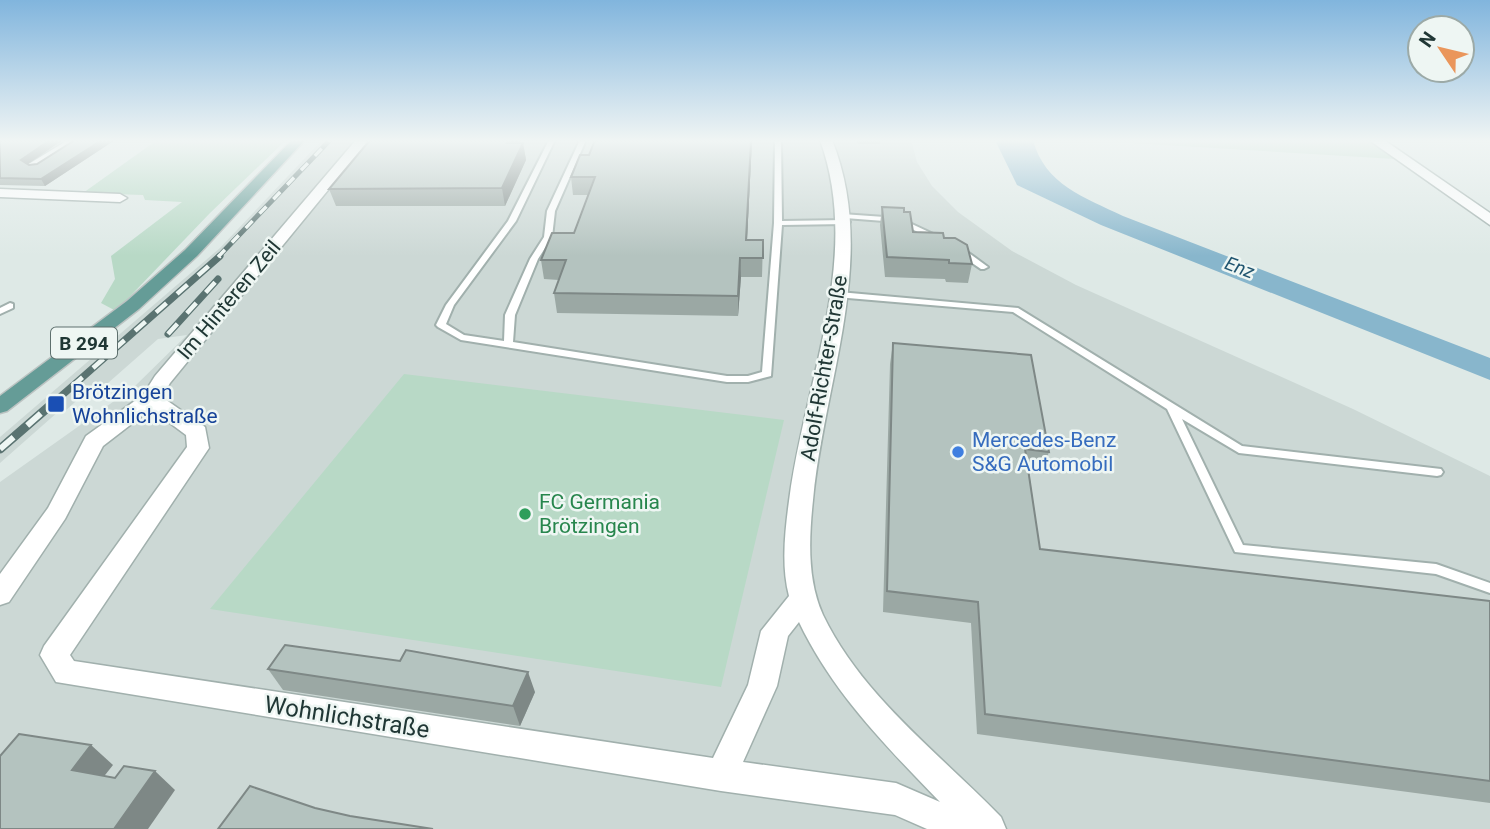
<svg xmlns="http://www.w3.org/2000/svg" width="1490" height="829" font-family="Roboto,sans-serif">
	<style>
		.built { fill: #ccd8d5 }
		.green { fill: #b8d9c6 }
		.water { fill: #88b6cc }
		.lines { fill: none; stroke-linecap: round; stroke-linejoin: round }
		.lane-casing { stroke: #a1b0ad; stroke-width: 4 }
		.street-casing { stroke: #a1b0ad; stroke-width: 3 }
		.primary-casing { stroke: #bcc3c2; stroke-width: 3 }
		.lane { fill: #fff; fill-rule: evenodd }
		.street { fill: #fff; fill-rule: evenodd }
		.primary { fill: #659c97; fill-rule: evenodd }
		.rail-far2-casing { stroke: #5a7371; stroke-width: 5 }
		.rail-far1-casing { stroke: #5a7371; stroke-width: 7 }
		.rail-casing { stroke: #5a7371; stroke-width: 9 }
		.rail-far2 { stroke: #eef6f3; stroke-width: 3.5; stroke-dasharray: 10; stroke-linecap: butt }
		.rail-far1 { stroke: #eef6f3; stroke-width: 4.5; stroke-dasharray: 14; stroke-linecap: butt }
		.rail { stroke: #eef6f3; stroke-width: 6; stroke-dasharray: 18; stroke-linecap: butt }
		.wall { fill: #9ba8a4 }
		.shaded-wall { fill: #7e8886 }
		.building { fill: #b4c3bf; stroke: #7e8886; stroke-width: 2 }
		.transit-dot { fill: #1a4fb4; stroke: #eef6f3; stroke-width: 2.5 }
		.shop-dot { fill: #3f7fe0; stroke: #eef6f3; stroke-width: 2.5 }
		.leisure-dot { fill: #2e9e5b; stroke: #eef6f3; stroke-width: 2.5 }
		.labels { text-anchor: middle; stroke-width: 5; stroke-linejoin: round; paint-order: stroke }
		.far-water-label { font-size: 19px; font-style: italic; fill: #1f546f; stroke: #eef6f3 }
		.shield { fill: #eef6f3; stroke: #5e706e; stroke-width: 2 }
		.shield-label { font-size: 19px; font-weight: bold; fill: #203735 }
		.street-label { font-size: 21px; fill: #203735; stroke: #eef6f3 }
		.transit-label { font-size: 21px; fill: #164399; stroke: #eef6f3; text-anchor: start }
		.shop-label { font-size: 21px; fill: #366cbe; stroke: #eef6f3; text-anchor: start }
		.leisure-label { font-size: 21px; fill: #27864d; stroke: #eef6f3; text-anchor: start }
		.near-street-label { font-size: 24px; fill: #203735; stroke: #eef6f3 }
	</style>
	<rect width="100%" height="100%" fill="#dee9e6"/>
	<path class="built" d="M 322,140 L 911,140 L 917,162 L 932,186 L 958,212 L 1012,251 L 1076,285 L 1353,409 L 1490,476 L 1490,829 L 0,829 L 0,482 L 134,387 L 187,335 L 158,339 L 108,383 L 80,393 L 84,394 L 65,411 L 59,411 L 0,463 L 0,437 L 220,248 Z"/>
	<g class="green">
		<path d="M 157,140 L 286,140 L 210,213 L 116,311 L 101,303 L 115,279 L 111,256 L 182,202 L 145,200 L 143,195 L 83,193 Z"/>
		<path d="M 1081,140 L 1367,140 L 1395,159 Z"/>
		<path d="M 404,374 L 784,420 L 721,687 L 210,609 Z"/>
	</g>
	<path class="water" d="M 995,140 L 1033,140 C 1045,185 1084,197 1123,216 L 1490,358 L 1490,380 L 1101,225 L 1017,185 Z"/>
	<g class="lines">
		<g class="lane-casing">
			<g id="lane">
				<path d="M 549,140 L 555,140 L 516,221 L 454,305 L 446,324 L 464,335 L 504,341 L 505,315 L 530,259 L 544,237 L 547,211 L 580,140 L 586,140 L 555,211 L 552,237 L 538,259 L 515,315 L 513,342 L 727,376 L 748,376 L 762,372 L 774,223 L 775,140 L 781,140 L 782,221 L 846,220 L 850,222 L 846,224 L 782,225 L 771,376 L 748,382 L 727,382 L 461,340 L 438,327 L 436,325 L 446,305 L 508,221 Z"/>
				<path d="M 842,214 L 899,218 L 946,240 L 942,242 L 939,242 L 897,222 L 845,218 L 842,218 Z"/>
				<path d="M 956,248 L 962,248 L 988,267 L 984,269 L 981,269 L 956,252 Z"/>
				<path d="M 839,292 L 1018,308 L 1242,446 L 1441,469 L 1443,472 L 1441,475 L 1437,476 L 1239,453 L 1182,419 L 1243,545 L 1436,564 L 1490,583 L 1490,593 L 1436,574 L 1235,552 L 1167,409 L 1013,312 L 836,297 L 836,293 Z"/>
				<path d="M 10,303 L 13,304 L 13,308 L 0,314 L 0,308 Z"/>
			</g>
		</g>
		<g class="street-casing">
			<g id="street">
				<path d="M 68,140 L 83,140 L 39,168 L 34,169 L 27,165 Z"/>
				<path d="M 356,140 L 369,140 L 170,383 L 162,397 L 205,427 L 209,448 L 70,655 L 74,661 L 713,758 L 748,685 L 761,631 L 789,596 C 781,566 785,531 789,501 C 804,382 863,258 820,140 L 832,140 C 879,257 824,381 813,500 C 809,538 807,580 823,615 C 862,696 939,753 1001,817 L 1006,829 L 927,829 L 895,815 L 721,791 L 56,682 L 40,655 L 44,646 L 187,447 L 186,435 L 151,409 L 103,446 L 65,519 L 9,602 L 0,605 L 0,574 L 48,508 L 86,436 L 143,395 L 155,376 ZM 799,622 C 833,693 886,746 940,802 L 896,783 L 743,762 L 777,686 L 788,636 Z"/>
				<path d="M 1369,140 L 1384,140 L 1490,213 L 1490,225 Z"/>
				<path d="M 0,189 L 120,194 L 127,198 L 120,202 L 0,197 Z"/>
			</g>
		</g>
		<g class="primary-casing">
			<path id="primary" d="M 292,140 L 305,140 L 197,256 L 139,309 L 7,411 L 0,413 L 0,396 L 127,301 L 185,250 Z"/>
		</g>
		<use href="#lane" class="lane"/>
		<use href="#street" class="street"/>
		<use href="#primary" class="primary"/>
		<g class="rail-far2-casing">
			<path id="rail-far2" d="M 218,257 L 330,140"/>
		</g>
		<g class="rail-far1-casing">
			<g id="rail-far1">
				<path d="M 168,334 L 218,279"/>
				<path d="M 51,405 L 220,256"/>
			</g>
		</g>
		<g class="rail-casing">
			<path id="rail" d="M 0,449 L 53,403"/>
		</g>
		<use href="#rail-far2" class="rail-far2"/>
		<use href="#rail-far1" class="rail-far1"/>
		<use href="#rail" class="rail"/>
	</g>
	<g class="wall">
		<path d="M 0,140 L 63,140 L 27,164 L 29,165 L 37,164 L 75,140 L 115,140 L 45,186 L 0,185 Z"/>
		<path d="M 370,140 L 521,140 L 519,143 L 523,143 L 526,160 L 505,206 L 336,206 L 329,189 Z"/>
		<path d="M 595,140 L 752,140 L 747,240 L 763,240 L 762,277 L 741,277 L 738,316 L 557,313 L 554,293 L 559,280 L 544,279 L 541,260 L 574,233 L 589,195 L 573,195 L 571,177 L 589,155 Z"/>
		<path d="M 856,140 L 880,140 L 880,144 L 858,144 Z"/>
		<path d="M 882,207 L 904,212 L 913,232 L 944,238 L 972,264 L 968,283 L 946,282 L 945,279 L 885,277 L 880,225 Z"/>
		<path d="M 893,343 L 1049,452 L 1042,473 L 1029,472 L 1040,549 L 1490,601 L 1490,803 L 977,734 L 971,623 L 883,612 L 890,364 Z"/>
		<path d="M 268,669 L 535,692 L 520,726 L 283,690 Z"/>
	</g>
	<g class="shaded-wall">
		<path d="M 50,140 L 63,140 L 25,166 L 21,160 Z"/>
		<path d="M 102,140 L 115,140 L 45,186 L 41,179 Z"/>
		<path d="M 509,140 L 521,140 L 511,160 L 507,143 Z"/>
		<path d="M 751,140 L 752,140 L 746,259 L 746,240 Z"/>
		<path d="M 523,143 L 526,160 L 505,206 L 502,188 Z"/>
		<path d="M 740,258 L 741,277 L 738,316 L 738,296 Z"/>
		<path d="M 528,672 L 535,692 L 520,726 L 513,706 Z"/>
		<path d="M 91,745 L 113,765 L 94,789 L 72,770 Z"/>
		<path d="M 155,771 L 175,790 L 148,829 L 114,829 Z"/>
	</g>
	<g class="building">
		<path d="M 0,140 L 50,140 L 21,160 L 29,165 L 37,164 L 75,140 L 102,140 L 41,179 L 0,178 Z"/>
		<path d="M 370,140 L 509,140 L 507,143 L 523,143 L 502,188 L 329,189 Z"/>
		<path d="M 595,140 L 751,140 L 746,240 L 763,240 L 763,258 L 740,258 L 738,296 L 554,293 L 566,260 L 541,260 L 552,233 L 574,233 L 595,177 L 571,177 L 580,155 L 589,155 Z"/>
		<path d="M 882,207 L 904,208 L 904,212 L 910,212 L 913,232 L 943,233 L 944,238 L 955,238 L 967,245 L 972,264 L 949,263 L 949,260 L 887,257 Z"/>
		<path d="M 893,343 L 1031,355 L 1049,452 L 1025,449 L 1040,549 L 1490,601 L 1490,781 L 985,714 L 978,602 L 887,591 Z"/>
		<path d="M 285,645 L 400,661 L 406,650 L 528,672 L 513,706 L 268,669 Z"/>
		<path d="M 19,734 L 91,745 L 72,770 L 115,778 L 124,766 L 155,771 L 114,829 L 0,829 L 0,756 Z"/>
		<path d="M 250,786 L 315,808 L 350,816 L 433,829 L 218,829 Z"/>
	</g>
	<linearGradient id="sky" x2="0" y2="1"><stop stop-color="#81b5dd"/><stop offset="0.55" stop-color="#f0f5f4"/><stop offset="1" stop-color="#f0f5f4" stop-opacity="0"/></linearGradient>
	<rect width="1490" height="256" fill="url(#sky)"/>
	<rect class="transit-dot" x="47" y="395" width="18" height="18" rx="3.5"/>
	<circle class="shop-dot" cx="958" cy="452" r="7"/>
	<circle class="leisure-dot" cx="525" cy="514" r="7"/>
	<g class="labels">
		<g class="far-water-label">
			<text transform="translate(1240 267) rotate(21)" y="7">Enz</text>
		</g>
		<rect class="shield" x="51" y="327.5" width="66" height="31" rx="5"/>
		<g class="shield-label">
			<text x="84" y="350">B 294</text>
		</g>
		<g class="street-label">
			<text transform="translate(229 300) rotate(-50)" y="7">Im Hinteren Zeil</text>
			<text transform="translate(824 368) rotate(-80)" y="7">Adolf-Richter-Straße</text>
		</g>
		<g class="transit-label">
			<text x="72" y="399">Brötzingen<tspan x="72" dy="24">Wohnlichstraße</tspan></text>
		</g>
		<g class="shop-label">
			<text x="972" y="447">Mercedes-Benz<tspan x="972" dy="24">S&amp;G Automobil</tspan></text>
		</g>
		<g class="leisure-label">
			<text x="539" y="509">FC Germania<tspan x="539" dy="24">Brötzingen</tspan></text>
		</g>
		<g class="near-street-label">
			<text transform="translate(347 717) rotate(9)" y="8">Wohnlichstraße</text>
		</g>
	</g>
	<g transform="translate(1441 49) rotate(305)"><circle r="33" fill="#eef6f3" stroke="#9caaa7" stroke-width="2"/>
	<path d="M0-5L12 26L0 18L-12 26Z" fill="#ea965b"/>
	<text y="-10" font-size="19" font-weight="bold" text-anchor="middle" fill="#203735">N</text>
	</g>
</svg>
